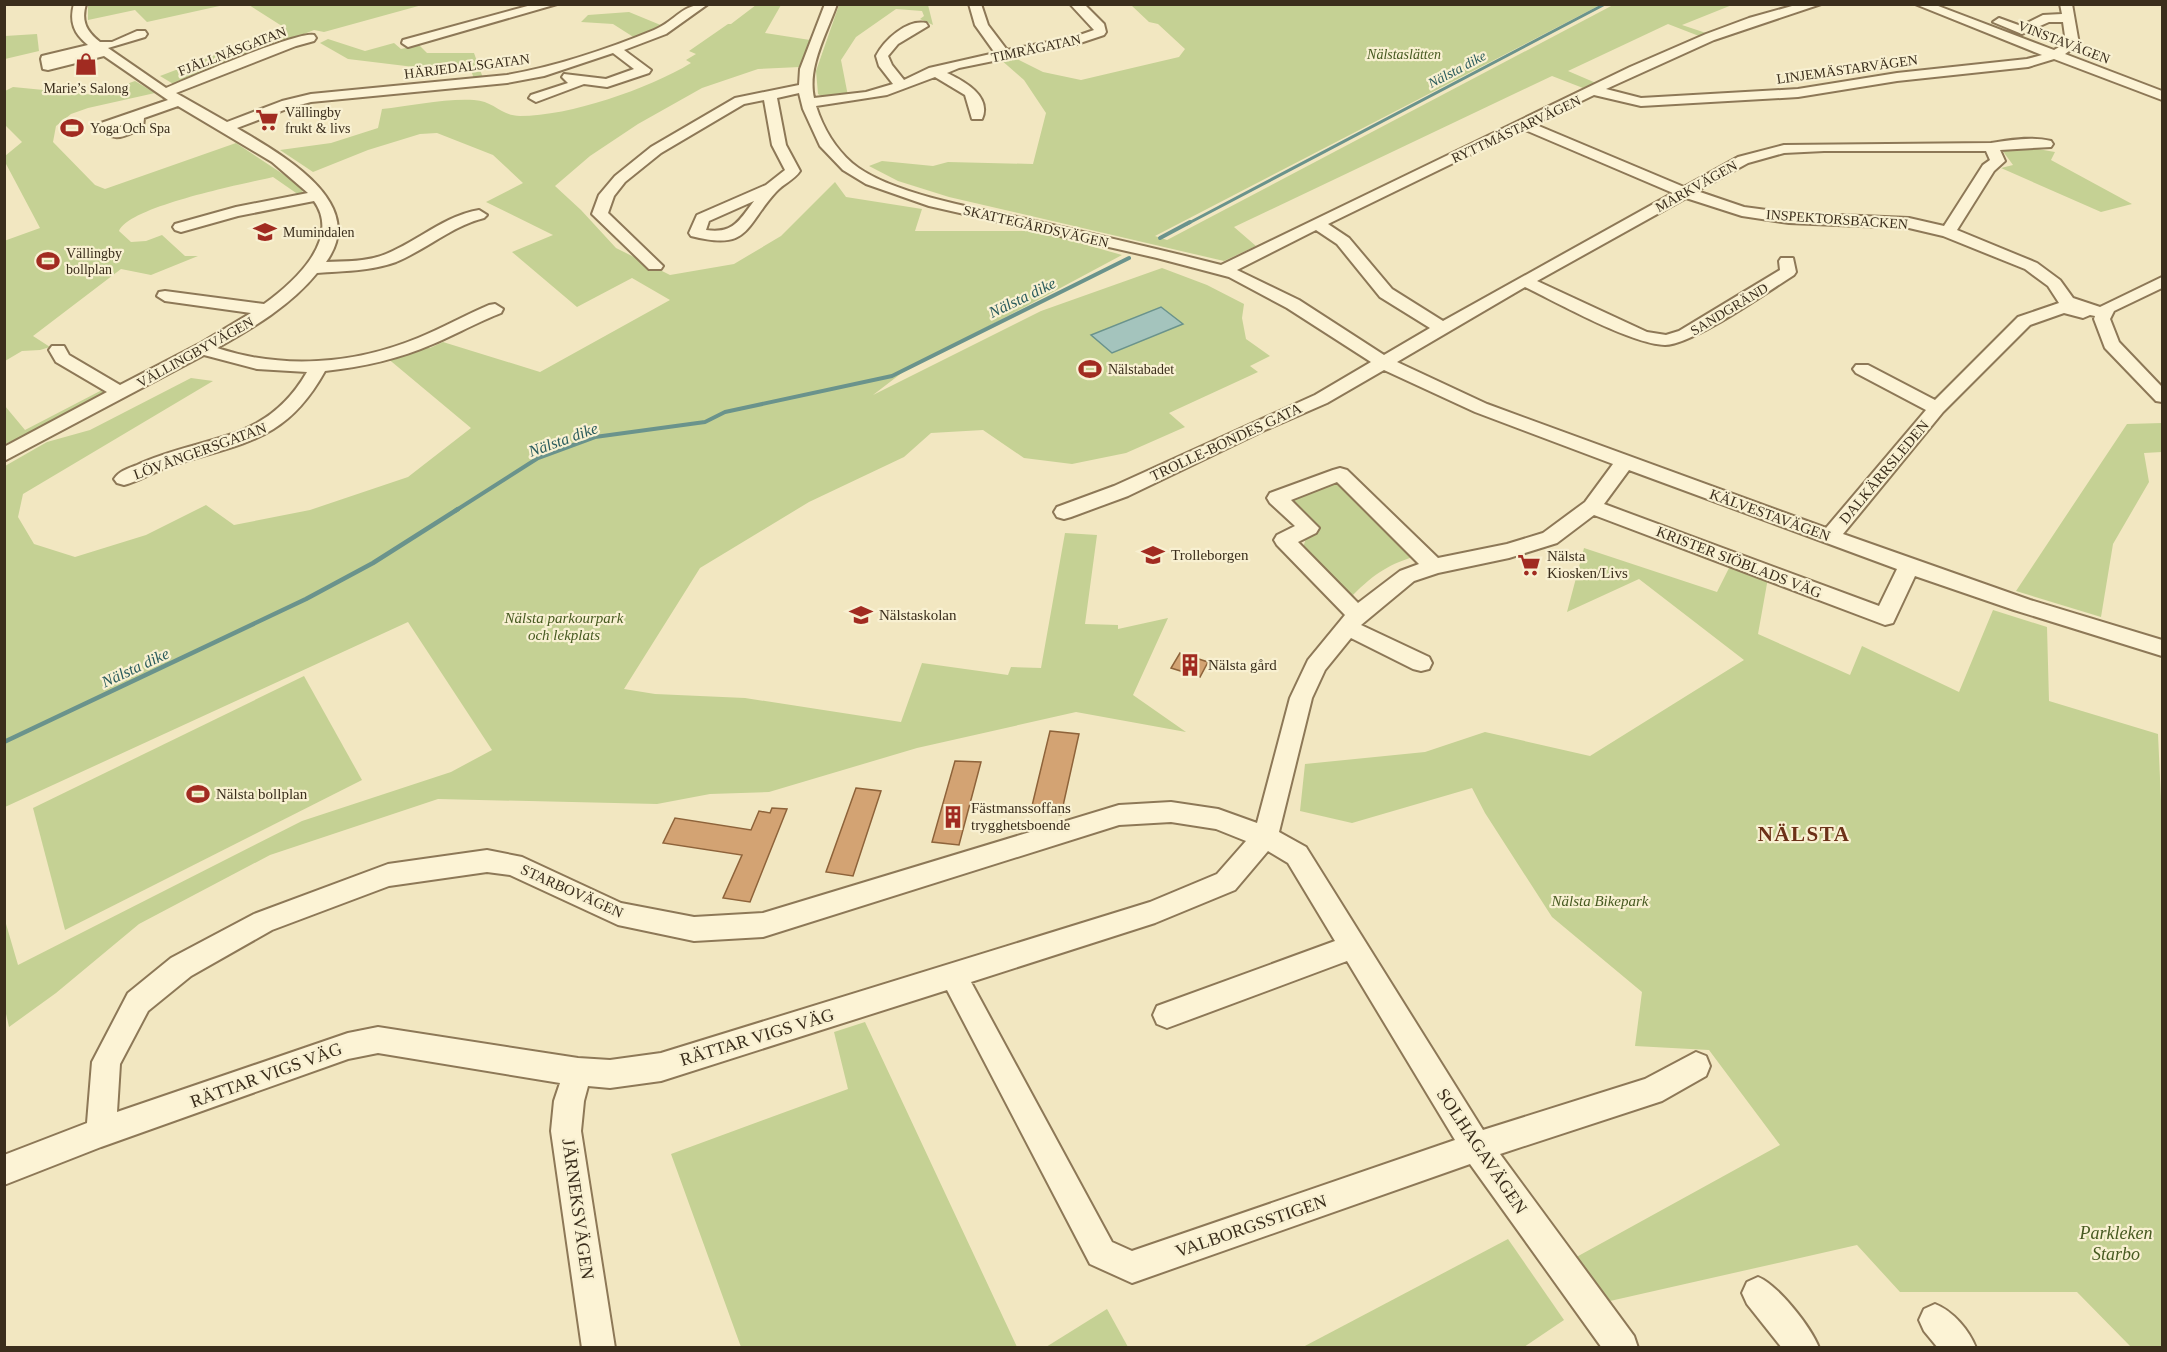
<svg xmlns="http://www.w3.org/2000/svg" width="2167" height="1352" font-family="'Times New Roman',serif">
	<style>
		.green { fill: #c5d194 }
		.water { fill: #a4c4bd; stroke: #6a938c; stroke-width: 1.5 }
		.lines { fill: none; stroke-linecap: round; stroke-linejoin: round }
		.stream-far2 { stroke: #6a938c; stroke-width: 3 }
		.stream-far1 { stroke: #6a938c; stroke-width: 4 }
		.stream { stroke: #6a938c; stroke-width: 4.5 }
		.building { fill: #d3a373; stroke: #8e633a; stroke-width: 1.5 }
		.minor-casing { stroke: #8d7857; stroke-width: 4 }
		.minor { fill: #fcf3d5; fill-rule: evenodd }
		.labels { text-anchor: middle; stroke-width: 4.5; stroke-linejoin: round; paint-order: stroke }
		.far-street-label { font-size: 14px; fill: #3b2e1c; stroke: #f8f0d1 }
		.far-park-label { font-size: 14px; font-style: italic; fill: #475a21; stroke: #f8f0d1 }
		.far-water-label { font-size: 14px; font-style: italic; fill: #2a5b5c; stroke: #f8f0d1 }
		.far-poi-label { font-size: 14px; fill: #3b2e1c; stroke: #f8f0d1; text-anchor: start }
		.street-label { font-size: 15px; fill: #3b2e1c; stroke: #f8f0d1 }
		.poi-label { font-size: 15px; fill: #3b2e1c; stroke: #f8f0d1; text-anchor: start }
		.park-label { font-size: 15px; font-style: italic; fill: #475a21; stroke: #f8f0d1 }
		.water-label { font-size: 16px; font-style: italic; fill: #2a5b5c; stroke: #f8f0d1 }
		.near-street-label { font-size: 18px; fill: #3b2e1c; stroke: #f8f0d1 }
		.near-park-label { font-size: 18px; font-style: italic; fill: #475a21; stroke: #f8f0d1 }
		.district-label { font-size: 21px; font-weight: bold; letter-spacing: 1.5px; fill: #6c3118; stroke: #f8f0d1 }
	</style>
	<rect width="100%" height="100%" fill="#f2e7c1"/>
	<g class="green">
		<path d="M 88,5 L 88,4 L 224,5 L 147,22 L 135,10 L 88,20 Z"/>
		<path d="M 249,5 L 422,5 L 324,32 L 314,30 L 175,85 L 160,76 L 285,28 Z"/>
		<path d="M 756,5 L 781,5 L 765,33 L 810,40 L 800,67 L 758,69 L 702,88 L 638,124 L 590,156 L 555,186 L 581,210 L 616,248 L 670,275 L 734,264 L 781,236 L 835,182 L 846,197 L 922,209 L 915,231 L 1037,231 L 1122,255 L 903,372 L 873,395 L 1041,311 L 1162,268 L 1207,285 L 1244,304 L 1242,318 L 1246,339 L 1270,356 L 1250,366 L 1258,372 L 1169,413 L 1185,427 L 1126,453 L 1072,464 L 1024,458 L 983,430 L 931,433 L 904,457 L 809,502 L 700,568 L 624,689 L 655,694 L 745,698 L 901,722 L 922,663 L 1008,675 L 1011,667 L 1041,668 L 1065,533 L 1097,535 L 1085,624 L 1118,625 L 1118,629 L 1168,618 L 1133,695 L 1186,732 L 1076,712 L 917,748 L 769,792 L 710,794 L 657,804 L 438,799 L 270,855 L 139,924 L 56,993 L 9,1027 L 4,1005 L 4,917 L 18,965 L 302,821 L 451,772 L 492,750 L 408,622 L 5,807 L 5,466 L 47,442 L 90,430 L 191,378 L 213,381 L 23,494 L 18,517 L 34,544 L 75,557 L 146,535 L 206,505 L 234,525 L 310,510 L 408,477 L 471,428 L 386,357 L 424,345 L 430,348 L 443,342 L 540,372 L 670,300 L 632,278 L 577,307 L 512,252 L 553,235 L 486,202 L 523,183 L 493,155 L 437,133 L 420,134 L 368,150 L 313,172 L 280,150 L 331,143 L 378,128 L 382,109 C 408,106 448,98 474,100 C 494,101 501,116 520,116 C 570,116 648,89 691,63 L 686,60 L 696,54 L 689,51 L 728,24 L 731,24 Z"/>
		<path d="M 839,5 L 928,5 L 933,25 L 920,19 L 924,16 L 922,11 L 896,9 L 856,37 L 841,60 L 848,96 L 823,97 L 818,94 L 816,71 Z"/>
		<path d="M 1131,5 L 1600,5 L 1155,236 L 1167,240 L 1613,5 L 1732,5 L 1682,25 L 1706,33 L 1699,36 L 1668,24 L 1568,71 L 1596,83 L 1583,88 L 1552,76 L 1234,227 L 1256,246 L 1224,261 L 949,197 L 898,181 L 869,166 L 882,161 L 933,166 L 948,162 L 1033,164 L 1046,113 L 1024,80 L 1000,59 L 1011,56 L 1043,72 L 1081,80 L 1179,57 L 1185,49 L 1158,24 L 1149,22 Z"/>
		<path d="M 629,12 L 663,26 L 635,38 L 613,24 L 581,22 L 588,15 Z"/>
		<path d="M 37,34 L 39,51 L 5,59 L 5,36 Z"/>
		<path d="M 328,39 L 365,51 L 394,43 L 401,49 L 419,45 L 427,53 L 474,53 L 483,78 L 474,79 L 470,67 L 414,67 L 348,59 L 320,43 Z"/>
		<path d="M 135,81 L 155,93 L 88,108 L 71,114 L 56,126 L 53,142 L 95,185 L 105,189 L 236,143 L 301,186 L 303,193 L 299,195 L 273,177 C 244,184 130,206 119,231 L 131,242 L 146,241 L 162,235 L 185,256 L 198,256 L 151,275 L 121,269 L 33,336 L 50,347 L 40,350 L 22,351 L 5,361 L 4,241 L 40,228 L 5,162 L 5,156 L 22,142 L 5,125 L 5,91 L 13,87 L 95,95 Z"/>
		<path d="M 2026,147 L 2055,152 L 2051,160 L 2132,204 L 2101,212 L 2001,168 L 2013,165 L 2002,150 Z"/>
		<path d="M 102,390 L 103,393 L 19,438 L 5,444 L 5,406 L 25,430 Z"/>
		<path d="M 2162,423 L 2162,452 L 2144,453 L 2149,482 L 2113,544 L 2101,617 L 2016,591 L 2127,424 Z"/>
		<path d="M 1338,478 L 1419,555 C 1389,564 1375,573 1353,595 L 1330,582 L 1302,551 L 1306,538 L 1289,498 Z"/>
		<path d="M 1584,548 L 1717,592 L 1731,564 L 1768,578 L 1758,634 L 1850,675 L 1862,646 L 1959,692 L 1993,610 L 2047,627 L 2049,701 L 2158,734 L 2162,822 L 2162,1347 L 2131,1347 L 2077,1292 L 1900,1292 L 1857,1245 L 1610,1301 L 1571,1260 L 1780,1145 L 1709,1050 L 1635,1046 L 1642,992 L 1552,917 L 1485,813 L 1472,788 L 1352,823 L 1300,811 L 1305,764 L 1425,752 L 1485,732 L 1590,756 L 1744,660 L 1639,579 L 1567,612 Z"/>
		<path d="M 304,676 L 362,780 L 65,930 L 33,808 Z"/>
		<path d="M 865,1022 L 1017,1347 L 741,1347 L 671,1154 L 848,1089 L 834,1032 Z"/>
		<path d="M 1508,1239 L 1564,1320 L 1524,1347 L 1303,1347 Z"/>
		<path d="M 1107,1309 L 1128,1347 L 1046,1347 Z"/>
	</g>
	<path class="water" d="M 1161,307 L 1183,324 L 1112,353 L 1091,335 Z"/>
	<g class="lines">
		<path class="stream-far2" d="M 1187,224 L 1605,4"/>
		<g class="stream-far1">
			<path d="M 1160,238 L 1190,222"/>
			<path d="M 455,511 L 538,458 L 595,437 L 705,422 L 725,412 L 892,376 L 1129,258"/>
		</g>
		<path class="stream" d="M 4,742 L 306,599 L 373,563 L 458,509"/>
	</g>
	<g class="building">
		<path d="M 1180,653 L 1208,662 L 1200,677 L 1171,668 Z"/>
		<path d="M 1050,731 L 1079,734 L 1061,815 L 1031,810 Z"/>
		<path d="M 955,761 L 981,762 L 959,845 L 932,842 Z"/>
		<path d="M 856,788 L 881,791 L 853,876 L 826,872 Z"/>
		<path d="M 772,808 L 787,809 L 750,902 L 723,898 L 742,855 L 663,843 L 675,818 L 751,830 L 759,811 L 770,813 Z"/>
	</g>
	<g class="lines">
		<g class="minor-casing">
			<g id="minor">
				<path d="M 74,4 L 86,4 C 81,21 86,31 100,42 L 112,42 L 137,31 L 145,31 L 147,34 L 145,37 L 108,48 L 166,88 C 190,78 297,31 314,35 L 316,38 L 314,41 L 296,46 L 176,93 L 227,122 L 282,101 L 311,94 L 507,75 C 557,66 608,49 654,30 C 677,20 681,4 708,4 L 666,34 L 624,50 L 651,70 L 649,73 L 607,87 L 584,84 L 536,102 L 529,98 L 531,95 L 568,83 L 562,77 L 564,74 L 606,79 L 634,69 L 613,53 L 544,76 L 507,83 L 311,102 L 292,107 L 237,128 C 280,154 370,202 326,262 C 345,261 368,262 386,254 C 418,241 444,216 479,210 L 487,215 L 484,218 C 452,226 427,249 396,262 C 371,271 343,271 317,273 C 290,306 254,327 217,348 C 283,370 355,364 418,338 C 443,328 465,315 489,305 L 495,304 L 503,309 L 501,313 C 478,322 456,334 433,344 C 399,359 362,367 325,371 C 285,443 242,442 171,466 C 154,471 140,481 124,485 L 117,483 L 114,479 C 119,471 129,468 137,465 C 204,434 265,445 307,372 L 257,369 L 204,355 L 4,461 L 4,447 L 107,392 L 56,362 L 49,350 L 52,346 L 64,346 L 69,355 L 120,385 L 201,343 L 251,313 L 165,301 L 157,296 L 159,292 L 165,291 L 264,304 C 293,283 342,240 314,201 L 238,216 L 181,232 L 175,230 L 173,227 L 175,224 L 236,207 L 308,193 L 272,162 L 178,106 L 144,118 L 143,128 C 124,136 114,145 99,126 L 101,123 L 168,100 L 104,56 L 48,70 L 43,69 L 41,59 L 42,56 L 88,45 C 74,34 69,22 74,4 ZM 131,122 L 118,128 L 116,127 Z"/>
				<path d="M 535,4 L 557,4 L 408,47 L 402,43 L 403,40 Z"/>
				<path d="M 825,4 L 837,4 C 827,33 807,67 814,98 L 866,92 L 893,84 L 879,66 L 876,56 C 884,40 907,19 926,23 L 928,26 L 898,44 L 888,56 L 892,65 L 904,80 L 929,68 L 995,53 L 975,25 L 969,4 L 981,4 L 988,25 L 1007,50 L 1074,37 L 1094,30 L 1070,4 L 1084,4 L 1104,24 L 1106,32 L 1104,35 L 1077,44 L 959,68 L 947,73 C 964,81 992,96 982,119 L 972,119 L 965,95 L 935,77 L 887,95 L 816,106 C 823,128 835,148 852,163 C 887,193 975,208 1021,218 C 1088,233 1155,248 1221,265 L 1630,67 L 1706,34 L 1749,18 L 1799,4 L 1821,4 L 1714,40 L 1606,89 L 1641,98 L 1798,89 L 1897,73 L 2027,59 L 2042,55 L 1915,4 L 1933,4 L 2054,50 L 2066,43 L 2063,22 L 2049,22 L 2022,34 L 1993,22 L 1999,18 L 2021,26 L 2043,15 L 2062,14 L 2060,4 L 2072,4 L 2079,44 L 2065,54 L 2162,91 L 2162,100 L 2054,59 L 2028,67 L 1897,81 L 1798,97 L 1641,106 L 1594,95 L 1534,124 L 1684,187 L 1738,157 L 1784,145 L 1991,143 C 2011,140 2032,136 2051,141 L 2053,144 L 2051,147 L 2000,150 L 2005,161 L 1994,171 L 1957,230 L 2037,263 L 2060,280 L 2073,298 L 2100,307 L 2162,277 L 2162,288 L 2114,311 L 2110,319 L 2119,342 L 2162,387 L 2162,402 L 2156,401 L 2105,348 L 2094,319 L 2095,316 L 2090,315 L 2083,318 L 2064,313 L 2030,325 L 1943,412 L 1843,534 L 2030,600 L 2162,640 L 2162,656 L 2014,610 L 1915,576 L 1893,623 L 1885,625 L 1594,515 L 1557,543 L 1509,558 L 1438,573 L 1414,581 L 1361,625 L 1429,657 L 1432,663 L 1429,669 L 1421,671 L 1413,669 L 1351,638 L 1325,670 L 1312,698 L 1279,832 L 1306,847 L 1483,1130 L 1645,1079 L 1696,1052 L 1706,1056 L 1710,1066 L 1706,1076 L 1662,1101 L 1500,1154 L 1634,1336 L 1638,1348 L 1602,1348 L 1470,1164 L 1132,1283 L 1090,1264 L 947,990 L 661,1081 L 610,1088 L 588,1086 L 584,1101 L 581,1131 L 615,1348 L 582,1348 L 551,1131 L 554,1101 L 560,1083 L 378,1053 L 348,1059 L 101,1147 L 4,1185 L 4,1155 L 87,1123 L 92,1062 L 128,993 L 171,958 L 254,914 L 388,864 L 487,850 L 522,857 L 621,903 L 694,917 L 763,913 L 1119,805 L 1171,802 L 1218,809 L 1257,823 L 1290,698 L 1308,660 L 1345,615 L 1277,545 L 1274,540 L 1277,535 L 1295,526 L 1270,503 L 1267,498 L 1270,493 L 1333,470 L 1340,468 L 1347,470 L 1438,558 L 1507,544 L 1543,533 L 1585,502 L 1613,464 L 1475,412 L 1384,370 L 1327,403 L 1265,430 L 1128,496 L 1071,517 L 1064,519 L 1057,517 L 1054,512 L 1057,507 L 1114,486 L 1315,395 L 1371,362 L 1287,308 L 1229,277 L 1157,258 L 929,206 L 866,184 L 843,170 L 820,146 L 803,109 L 799,93 L 777,98 L 786,145 L 800,171 C 794,180 783,184 776,192 C 744,227 750,251 691,236 L 689,233 L 697,215 L 766,185 L 785,170 L 772,145 L 764,100 L 744,104 L 661,153 L 625,182 L 614,196 L 608,213 L 663,266 L 661,269 L 649,269 L 592,214 L 599,195 L 615,176 L 651,147 L 735,98 L 799,85 L 800,69 ZM 1523,129 L 1673,193 L 1443,321 L 1392,289 L 1349,238 L 1328,224 ZM 1824,151 L 1986,151 L 1990,160 L 1983,165 L 1944,226 L 1909,218 L 1789,213 L 1744,207 L 1697,191 L 1748,163 L 1784,153 ZM 1686,198 L 1742,216 L 1789,223 L 1909,228 L 1943,236 L 2025,269 L 2048,286 L 2059,303 L 2018,317 L 1935,400 L 1868,365 L 1856,365 L 1853,369 L 1856,373 L 1926,410 L 1826,528 L 1487,404 L 1397,362 L 1525,287 C 1558,303 1631,344 1665,345 C 1692,345 1767,292 1794,275 L 1796,272 L 1793,258 L 1781,258 L 1779,261 L 1780,270 L 1679,331 L 1666,335 L 1647,332 L 1537,281 ZM 754,201 C 739,221 733,234 706,230 L 709,221 ZM 1316,230 L 1337,244 L 1380,297 L 1430,328 L 1384,355 L 1299,300 L 1237,270 ZM 1629,470 L 1897,569 L 1879,606 L 1604,504 ZM 1337,482 L 1419,564 L 1400,571 L 1358,603 L 1298,542 L 1316,533 L 1319,528 L 1291,500 ZM 1171,822 L 1216,829 L 1246,841 L 1217,874 L 1150,902 L 661,1053 L 610,1060 L 578,1058 L 378,1027 L 348,1033 L 117,1112 L 120,1064 L 148,1011 L 191,976 L 272,930 L 389,886 L 487,872 L 510,875 L 618,925 L 694,941 L 763,937 L 1119,825 ZM 1268,851 L 1288,863 L 1335,941 L 1157,1006 L 1153,1015 L 1157,1024 L 1167,1028 L 1347,961 L 1455,1140 L 1132,1251 L 1112,1242 L 971,982 L 1155,923 L 1235,890 Z"/>
				<path d="M 1758,1277 C 1778,1285 1811,1327 1819,1348 L 1782,1348 L 1747,1304 L 1742,1293 L 1747,1282 Z"/>
				<path d="M 1935,1304 C 1953,1311 1969,1330 1976,1348 L 1938,1348 L 1924,1331 L 1919,1320 L 1924,1309 Z"/>
			</g>
		</g>
		<use href="#minor" class="minor"/>
	</g>
	<defs>
		<g id="shop-bare" transform="scale(1.8)"><path d="M-5-2.5h2.3a2.7 3.5 0 0 1 5.4 0H5L5.5 6h-11ZM-1.5-2.5h3a1.5 2.3 0 0 0-3 0Z" fill="#a12b21" stroke="#f8f0d1" stroke-width="2.5" paint-order="stroke"/></g>
		<g id="supermarket-bare" transform="scale(1.8)"><path d="M-6-5.5h2.5l.6 2H6L4.5 2H-2.5L-4.4-4H-6ZM-1.5 3.2a1.3 1.3 0 1 0 .1 0ZM3 3.2a1.3 1.3 0 1 0 .1 0Z" fill="#a12b21" stroke="#f8f0d1" stroke-width="2.5" paint-order="stroke"/></g>
		<g id="stadium-bare" transform="scale(1.8)"><path d="M0-5a6.5 5 0 1 0 0 10a6.5 5 0 1 0 0-10ZM-3.5-1.8h7v3.6h-7Z" fill="#a12b21" stroke="#f8f0d1" stroke-width="2.5" paint-order="stroke"/></g>
		<g id="school-bare" transform="scale(1.8)"><path d="M0-5L7-2L0 1L-7-2ZM-4 1L0 2.5L4 1V4Q0 6-4 4Z" fill="#a12b21" stroke="#f8f0d1" stroke-width="2.5" paint-order="stroke"/></g>
		<g id="building-bare" transform="scale(1.8)"><path d="M-4-6H4V6H1V3H-1V6H-4ZM-2.5-4.3h1.7v1.8h-1.7ZM.8-4.3h1.7v1.8H.8ZM-2.5-1h1.7V.8h-1.7ZM.8-1h1.7V.8H.8Z" fill="#a12b21" stroke="#f8f0d1" stroke-width="2.5" paint-order="stroke"/></g>
	</defs>
	<g fill-rule="evenodd">
		<use href="#shop-bare" x="86" y="64"/>
		<use href="#supermarket-bare" x="267" y="120"/>
		<use href="#stadium-bare" x="72" y="128"/>
		<use href="#school-bare" x="265" y="232"/>
		<use href="#stadium-bare" x="48" y="261"/>
		<use href="#stadium-bare" x="1090" y="369"/>
		<use href="#school-bare" x="1153" y="555"/>
		<use href="#supermarket-bare" x="1529" y="565"/>
		<use href="#school-bare" x="861" y="615"/>
		<use href="#building-bare" x="1190" y="665"/>
		<use href="#stadium-bare" x="198" y="794"/>
		<use href="#building-bare" x="953" y="817"/>
	</g>
	<g class="labels">
		<g class="far-street-label">
			<text transform="translate(2064 42) rotate(21)" y="5">VINSTAVÄGEN</text>
			<text transform="translate(1036 48) rotate(-12)" y="5">TIMRÅGATAN</text>
			<text transform="translate(232 51) rotate(-21)" y="5">FJÄLLNÄSGATAN</text>
			<text transform="translate(467 66) rotate(-7)" y="5">HÄRJEDALSGATAN</text>
			<text transform="translate(1847 69) rotate(-8)" y="5">LINJEMÄSTARVÄGEN</text>
			<text transform="translate(1516 129) rotate(-25)" y="5">RYTTMÄSTARVÄGEN</text>
			<text transform="translate(1696 186) rotate(-29)" y="5">MARKVÄGEN</text>
			<text transform="translate(1837 219) rotate(4)" y="5">INSPEKTORSBACKEN</text>
			<text transform="translate(1036 226) rotate(13)" y="5">SKATTEGÅRDSVÄGEN</text>
			<text transform="translate(1729 309) rotate(-31)" y="5">SANDGRÄND</text>
			<text transform="translate(195 352) rotate(-29)" y="5">VÄLLINGBYVÄGEN</text>
		</g>
		<g class="far-park-label">
			<text x="1404" y="59">Nälstaslätten</text>
		</g>
		<g class="far-water-label">
			<text transform="translate(1457 69) rotate(-28)" y="5">Nälsta dike</text>
		</g>
		<g class="far-poi-label">
			<text x="86" y="93" text-anchor="middle">Marie’s Salong</text>
			<text x="285" y="117">Vällingby<tspan x="285" dy="16">frukt &amp; livs</tspan></text>
			<text x="90" y="133">Yoga Och Spa</text>
			<text x="283" y="237">Mumindalen</text>
			<text x="66" y="258">Vällingby<tspan x="66" dy="16">bollplan</tspan></text>
			<text x="1108" y="374">Nälstabadet</text>
		</g>
		<g class="street-label">
			<text transform="translate(1226 442) rotate(-25)" y="5">TROLLE-BONDES GATA</text>
			<text transform="translate(200 451) rotate(-20)" y="5">LÖVÅNGERSGATAN</text>
			<text transform="translate(1884 472) rotate(-50)" y="5">DALKÄRRSLEDEN</text>
			<text transform="translate(1770 515) rotate(20)" y="5">KÄLVESTAVÄGEN</text>
			<text transform="translate(1739 562) rotate(21)" y="5">KRISTER SIÖBLADS VÄG</text>
			<text transform="translate(572 891) rotate(24)" y="5">STARBOVÄGEN</text>
		</g>
		<g class="poi-label">
			<text x="1171" y="560">Trolleborgen</text>
			<text x="1547" y="561">Nälsta<tspan x="1547" dy="17">Kiosken/Livs</tspan></text>
			<text x="879" y="620">Nälstaskolan</text>
			<text x="1208" y="670">Nälsta gård</text>
			<text x="216" y="799">Nälsta bollplan</text>
			<text x="971" y="813">Fästmanssoffans<tspan x="971" dy="17">trygghetsboende</tspan></text>
		</g>
		<g class="park-label">
			<text x="564" y="623">Nälsta parkourpark<tspan x="564" dy="17">och lekplats</tspan></text>
			<text x="1600" y="906">Nälsta Bikepark</text>
		</g>
		<g class="water-label">
			<text transform="translate(1022 297) rotate(-26)" y="6">Nälsta dike</text>
			<text transform="translate(563 439) rotate(-20)" y="6">Nälsta dike</text>
			<text transform="translate(135 667) rotate(-25)" y="6">Nälsta dike</text>
		</g>
		<g class="near-street-label">
			<text transform="translate(757 1037) rotate(-17)" y="6">RÄTTAR VIGS VÄG</text>
			<text transform="translate(266 1075) rotate(-20)" y="6">RÄTTAR VIGS VÄG</text>
			<text transform="translate(1482 1151) rotate(56)" y="6">SOLHAGAVÄGEN</text>
			<text transform="translate(578 1209) rotate(82)" y="6">JÄRNEKSVÄGEN</text>
			<text transform="translate(1251 1226) rotate(-19)" y="6">VALBORGSSTIGEN</text>
		</g>
		<g class="near-park-label">
			<text x="2116" y="1239">Parkleken<tspan x="2116" dy="21">Starbo</tspan></text>
		</g>
		<g class="district-label">
			<text x="1804" y="841">NÄLSTA</text>
		</g>
	</g>
	<rect width="2167" height="1352" fill="none" stroke="#3b2e1c" stroke-width="12"/>
</svg>
